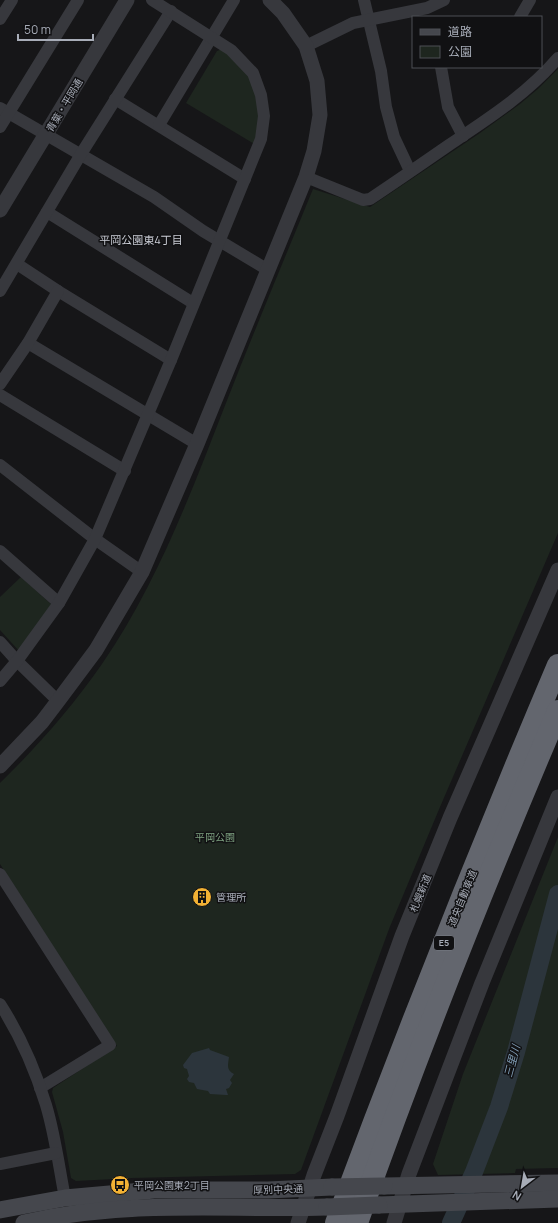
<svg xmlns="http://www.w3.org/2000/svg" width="558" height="1223" font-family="Manrope,'Noto Sans JP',sans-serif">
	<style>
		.park { fill: #1e261f }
		.water { fill: #2c353c }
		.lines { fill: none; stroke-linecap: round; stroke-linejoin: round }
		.river { stroke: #2c353c; stroke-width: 18 }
		.minor { stroke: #37383d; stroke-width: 12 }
		.tertiary { stroke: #37383d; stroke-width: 15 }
		.secondary { stroke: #45474d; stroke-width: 17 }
		.motorway { stroke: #63666e; stroke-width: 22 }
		.secondary-bridge { stroke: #45474d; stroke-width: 17 }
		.labels { text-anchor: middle; stroke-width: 3; stroke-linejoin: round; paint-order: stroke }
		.shield { fill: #111113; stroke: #7b7e86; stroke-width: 1 }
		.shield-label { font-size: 9px; font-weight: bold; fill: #a8adb8 }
		.street-label { font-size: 10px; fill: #a8adb8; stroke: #111113 }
		.park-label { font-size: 10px; fill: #7fa381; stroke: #111113 }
		.poi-label { font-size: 10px; fill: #a8adb8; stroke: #111113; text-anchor: start }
		.neighbourhood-label { font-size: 11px; fill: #c9ccd4; stroke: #111113 }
		.water-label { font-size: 11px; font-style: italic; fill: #7f9bb3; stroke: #111113 }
	</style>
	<rect width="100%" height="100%" fill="#161618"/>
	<g class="park">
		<path d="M 222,49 L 252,79 L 261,111 L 256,145 L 186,103 L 217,51 Z"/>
		<path d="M 558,69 L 558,533 L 440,807 L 389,929 L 301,1170 L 295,1174 L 132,1178 L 76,1181 L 71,1178 L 63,1132 L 52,1092 L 53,1088 L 117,1046 L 0,864 L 0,783 C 37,747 72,707 102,664 C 157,584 191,493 226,403 C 254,331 284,260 313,189 L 370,207 L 480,133 L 520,104 L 539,88 Z"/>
		<path d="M 21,577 L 53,606 L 20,652 L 0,630 L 0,597 Z"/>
		<path d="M 558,837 L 558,1168 L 516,1169 L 515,1173 L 438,1175 L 433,1164 L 463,1074 Z"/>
	</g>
	<path class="water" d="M 209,1048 L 210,1050 L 229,1057 C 228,1065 226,1070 234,1074 L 230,1080 L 232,1083 L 229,1088 L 226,1089 L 228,1095 L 226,1095 L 210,1094 L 208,1091 L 197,1089 L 194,1083 L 189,1082 L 187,1079 L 189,1076 L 187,1069 L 184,1068 L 183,1065 L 192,1053 Z"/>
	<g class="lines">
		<path class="river" d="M 451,1223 L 474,1172 L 499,1107 L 516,1052 L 558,894"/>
		<g class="minor">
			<path d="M 364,0 L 381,71 L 386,107 L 394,137 L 410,171"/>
			<path d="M 520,17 L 530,0"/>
			<path d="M 0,19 L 12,0"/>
			<path d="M 306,46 L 353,23 L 427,8 L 444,0"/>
			<path d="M 441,67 L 448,107 L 463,136"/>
			<path d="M 115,99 L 245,179"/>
			<path d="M 0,108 L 154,197 L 203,231 L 268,270"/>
			<path d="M 159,125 L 234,0"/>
			<path d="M 0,127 L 78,0"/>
			<path d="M 306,177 L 363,200 L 370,199 C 397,181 423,163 449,145 C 488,119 527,94 558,58"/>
			<path d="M 47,212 L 193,303"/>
			<path d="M 17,264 L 58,291 L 171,360"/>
			<path d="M 0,291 L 81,154 L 171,11"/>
			<path d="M 28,343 L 197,444"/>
			<path d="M 0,384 L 28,343 L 58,291"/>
			<path d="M 0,395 L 125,471"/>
			<path d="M 0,465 L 95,539 L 142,572"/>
			<path d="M 0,551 L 59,603"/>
			<path d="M 0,642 L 17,661 L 58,701"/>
			<path d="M 0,681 L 17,661 L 59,603 L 95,539 L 171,360 L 261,139 L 264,116 L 261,95 L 253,73 L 231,50 L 152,0"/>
			<path d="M 0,874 L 110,1045 L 40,1088"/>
			<path d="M 0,1004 C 20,1035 35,1069 46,1105 C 55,1135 59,1167 65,1198"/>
			<path d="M 0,1164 L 56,1153"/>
		</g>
		<g class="tertiary">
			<path d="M 0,210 L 127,0"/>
			<path d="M 0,766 L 42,722 L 58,701 L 96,650 L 142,572 L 197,444 L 306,177 L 314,151 L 320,115 L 317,81 L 306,46 L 283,13 L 270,0"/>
			<path d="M 298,1223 L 314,1175 L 337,1116 L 402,936 L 450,818 L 558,570"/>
			<path d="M 394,1223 L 409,1174 L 482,983 L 558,797"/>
		</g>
		<g class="secondary">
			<path d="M 384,1186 L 558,1183"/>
			<path d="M 379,1205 L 558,1199"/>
			<path d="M 0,1210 L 65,1198 L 154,1190 L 268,1190 L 332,1187"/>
			<path d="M 24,1223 C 125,1199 224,1210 327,1207"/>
		</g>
		<g class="motorway">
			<path d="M 336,1223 C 406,1035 480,849 558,665"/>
			<path d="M 357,1223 C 418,1050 486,880 558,711"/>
		</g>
		<g class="secondary-bridge">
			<path d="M 332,1187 L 384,1186"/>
			<path d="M 327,1207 L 379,1205"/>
		</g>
	</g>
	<defs>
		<g id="building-disc" transform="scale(1)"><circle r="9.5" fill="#f2b134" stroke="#111113"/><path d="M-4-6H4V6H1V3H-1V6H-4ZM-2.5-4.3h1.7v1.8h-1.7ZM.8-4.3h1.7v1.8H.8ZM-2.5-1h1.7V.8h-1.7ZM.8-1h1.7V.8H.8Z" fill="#111"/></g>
		<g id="bus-disc" transform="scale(1)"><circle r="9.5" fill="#f2b134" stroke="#111113"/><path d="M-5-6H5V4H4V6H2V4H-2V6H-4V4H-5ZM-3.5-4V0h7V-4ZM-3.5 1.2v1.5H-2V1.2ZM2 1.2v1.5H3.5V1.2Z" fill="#111"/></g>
	</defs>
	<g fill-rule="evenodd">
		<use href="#building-disc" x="202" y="897"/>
		<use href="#bus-disc" x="120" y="1185"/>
	</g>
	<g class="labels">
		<rect class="shield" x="434" y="936" width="20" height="14" rx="3"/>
		<g class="shield-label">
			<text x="444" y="946">E5</text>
		</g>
		<g class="street-label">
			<text transform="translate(64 105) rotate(-59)" y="4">青葉・平岡通</text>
			<text transform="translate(420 893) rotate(-68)" y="4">札幌新道</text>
			<text transform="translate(462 898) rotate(-68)" y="4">道央自動車道</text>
			<text transform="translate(278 1189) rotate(-2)" y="4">厚別中央通</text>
		</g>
		<g class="park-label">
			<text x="215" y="841">平岡公園</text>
		</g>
		<g class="poi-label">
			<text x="216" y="901">管理所</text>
			<text x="134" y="1189">平岡公園東2丁目</text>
		</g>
		<g class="neighbourhood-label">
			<text x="141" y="244">平岡公園東4丁目</text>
		</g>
		<g class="water-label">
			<text transform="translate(512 1061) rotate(-75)" y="4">三里川</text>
		</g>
	</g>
	<rect x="412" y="16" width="130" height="52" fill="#111113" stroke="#4d4f55"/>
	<rect x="420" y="29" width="20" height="6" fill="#45474d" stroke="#4d4f55"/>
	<text x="448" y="36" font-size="12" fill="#a8adb8">道路</text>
	<rect x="420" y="46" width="20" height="12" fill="#1e261f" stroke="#4d4f55"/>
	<text x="448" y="56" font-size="12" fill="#a8adb8">公園</text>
	<g transform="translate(522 1187) rotate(211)" stroke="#111113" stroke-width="3" paint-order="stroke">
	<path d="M0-3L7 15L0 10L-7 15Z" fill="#a8adb8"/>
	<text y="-6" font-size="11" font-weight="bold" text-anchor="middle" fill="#a8adb8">N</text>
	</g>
	<path d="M18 34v6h75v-6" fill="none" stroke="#a8adb8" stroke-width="2"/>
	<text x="24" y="34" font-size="12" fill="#a8adb8" stroke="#111113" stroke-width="3" paint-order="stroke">50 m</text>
</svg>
